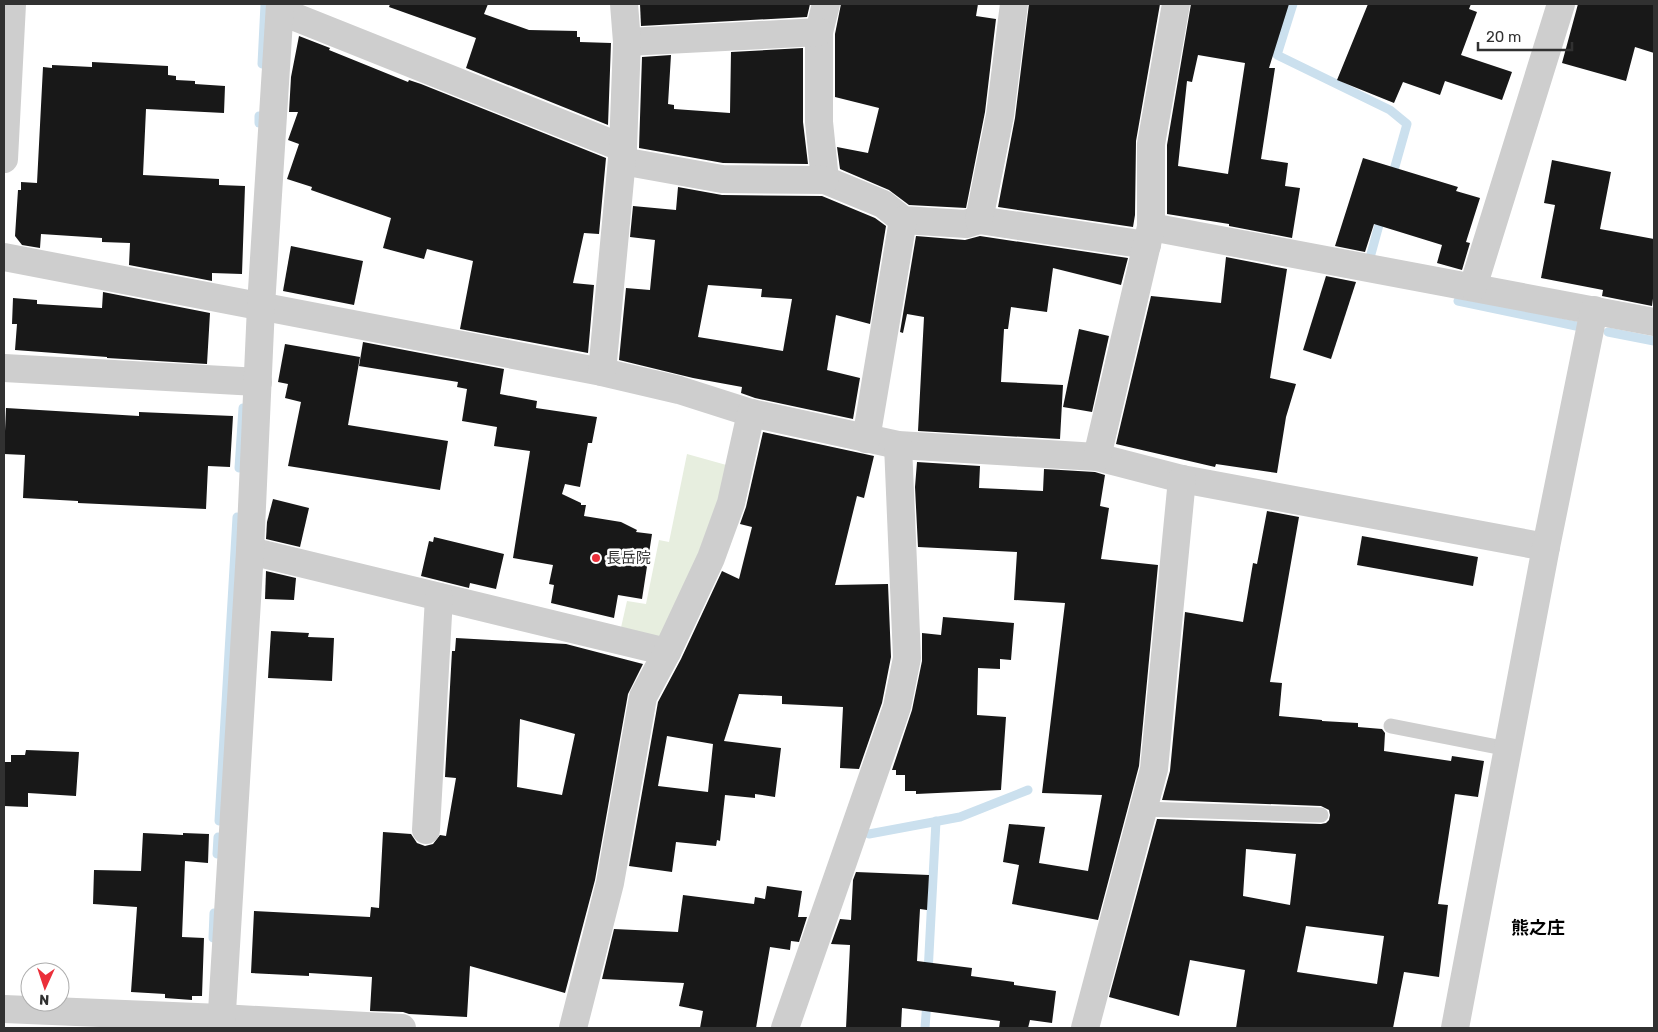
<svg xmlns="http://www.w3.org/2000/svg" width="1658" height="1032" font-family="Rubik,'Noto Sans JP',sans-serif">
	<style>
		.green { fill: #e7eedf }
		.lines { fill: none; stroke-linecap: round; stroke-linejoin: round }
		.stream { stroke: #cbe0ee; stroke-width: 9 }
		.building { fill: #181818; fill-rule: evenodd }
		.lane { stroke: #cecece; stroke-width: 15 }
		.street { stroke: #cecece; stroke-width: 28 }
		.poi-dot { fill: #eb2f3a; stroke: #fff; stroke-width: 2 }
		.labels { text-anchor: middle; stroke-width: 5; stroke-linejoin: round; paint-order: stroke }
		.poi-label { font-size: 15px; fill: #313131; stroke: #fff; text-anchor: start }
		.quarter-label { font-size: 18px; font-weight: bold; fill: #000; stroke: #fff }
	</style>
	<rect width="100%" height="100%" fill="#fff"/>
	<path class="green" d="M 687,454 L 730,466 L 723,506 L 664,643 L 620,632 L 627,601 L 646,604 L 659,540 L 669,542 Z"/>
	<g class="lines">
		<g class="stream">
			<path d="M 1293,4 L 1277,55 L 1390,110 L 1407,124 L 1392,177"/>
			<path d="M 262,64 L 265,4"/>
			<path d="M 259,123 L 259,116"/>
			<path d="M 1371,254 L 1382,214"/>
			<path d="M 1458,301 L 1576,326"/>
			<path d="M 1608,332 L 1654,341"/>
			<path d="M 239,468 L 243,408"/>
			<path d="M 219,821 L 237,517"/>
			<path d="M 869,834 L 960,817 L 1028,790"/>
			<path d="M 217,854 L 218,837"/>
			<path d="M 213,938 L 214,913"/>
			<path d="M 928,973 L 936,821"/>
			<path d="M 925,1028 L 927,1001"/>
		</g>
	</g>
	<g class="building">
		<path d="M 390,4 L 488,4 L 484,14 L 529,30 L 577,31 L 577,37 L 580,37 L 580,42 L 611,43 L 608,125 L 466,68 L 476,38 L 389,7 Z"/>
		<path d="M 640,4 L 810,4 L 807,17 L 641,26 Z"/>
		<path d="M 841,4 L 978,4 L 976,16 L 996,19 L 985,112 L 966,208 L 909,205 L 889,190 L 840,169 L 837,147 L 868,153 L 879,108 L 835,97 L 835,34 Z"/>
		<path d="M 1029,4 L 1160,4 L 1136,141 L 1135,215 L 1133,227 L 998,207 L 1015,118 Z"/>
		<path d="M 1191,4 L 1289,4 L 1269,68 L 1275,68 L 1261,159 L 1288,163 L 1285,186 L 1300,188 L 1292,238 L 1229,226 L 1229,224 L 1167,214 L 1167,145 ZM 1198,55 L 1245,63 L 1228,174 L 1178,166 L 1187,81 L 1192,82 Z"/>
		<path d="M 1368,4 L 1471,4 L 1469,9 L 1477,12 L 1461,55 L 1512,72 L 1502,100 L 1445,81 L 1440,95 L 1403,82 L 1394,103 L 1337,80 Z"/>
		<path d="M 1578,4 L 1654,4 L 1654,53 L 1635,47 L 1626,81 L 1562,63 Z"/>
		<path d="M 299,36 L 330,48 L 329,50 L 408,82 L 409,80 L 421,84 L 606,158 L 599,234 L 584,233 L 573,283 L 594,285 L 588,353 L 460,329 L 473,261 L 427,249 L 424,259 L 383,248 L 391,218 L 311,190 L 312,187 L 287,179 L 299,144 L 288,140 L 298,112 L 289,112 L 291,77 Z"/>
		<path d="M 803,48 L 803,122 L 808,164 L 723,163 L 639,148 L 642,57 L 671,55 L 668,104 L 674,105 L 674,109 L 730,113 L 731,52 Z"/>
		<path d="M 92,62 L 168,66 L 168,75 L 176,76 L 176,80 L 195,81 L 195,84 L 225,86 L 224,113 L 146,109 L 143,175 L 219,179 L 219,185 L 245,186 L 242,274 L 212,273 L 212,281 L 129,265 L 130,243 L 102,242 L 102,238 L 41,234 L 40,248 L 22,245 L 15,236 L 18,190 L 21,190 L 21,182 L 37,183 L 43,67 L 52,68 L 52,65 L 92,67 Z"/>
		<path d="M 1363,158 L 1458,187 L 1456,191 L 1480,198 L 1466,242 L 1470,243 L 1462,270 L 1437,263 L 1442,245 L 1374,224 L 1365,252 L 1335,246 Z"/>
		<path d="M 1552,160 L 1611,172 L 1600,229 L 1654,239 L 1654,291 L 1652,306 L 1602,296 L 1603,290 L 1541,278 L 1555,205 L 1544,203 Z"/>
		<path d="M 678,187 L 722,195 L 822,196 L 875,218 L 886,226 L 870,324 L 836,315 L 827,370 L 860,378 L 853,419 L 755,398 L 741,393 L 742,387 L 693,378 L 619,360 L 626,288 L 650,290 L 655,240 L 630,237 L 633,206 L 676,210 ZM 708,285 L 762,289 L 761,297 L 792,299 L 783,351 L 698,337 Z"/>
		<path d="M 916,236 L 965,240 L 980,236 L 1128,258 L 1121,285 L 1053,268 L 1047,312 L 1011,307 L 1008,329 L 1004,329 L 1001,382 L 1063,385 L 1060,439 L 918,431 L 924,317 L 907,314 L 903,333 L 900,332 Z"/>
		<path d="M 291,246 L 363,261 L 354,305 L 283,291 Z"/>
		<path d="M 1226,257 L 1287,269 L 1270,378 L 1296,384 L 1286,417 L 1277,473 L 1216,464 L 1215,467 L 1116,444 L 1151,296 L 1221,303 Z"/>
		<path d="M 1326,276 L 1356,282 L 1331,359 L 1303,350 Z"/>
		<path d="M 103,292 L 210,313 L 207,364 L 107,358 L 107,357 L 15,350 L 17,324 L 12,324 L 13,298 L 37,300 L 37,304 L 102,308 Z"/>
		<path d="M 1079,329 L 1109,336 L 1092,412 L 1063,407 Z"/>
		<path d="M 363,342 L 504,369 L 500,394 L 537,401 L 536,408 L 597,417 L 592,443 L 588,443 L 580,487 L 565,484 L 562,494 L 581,503 L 581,505 L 586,505 L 584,516 L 621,522 L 637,530 L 636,532 L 652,534 L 642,599 L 618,595 L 614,618 L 551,603 L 554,585 L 549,584 L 553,565 L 513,558 L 530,451 L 494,446 L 497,427 L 462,421 L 467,389 L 457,387 L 458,382 L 359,366 Z"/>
		<path d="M 285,344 L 360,357 L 348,425 L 448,441 L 440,490 L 288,466 L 301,402 L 285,398 L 288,384 L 278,382 Z"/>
		<path d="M 6,408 L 139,416 L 139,412 L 233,416 L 230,467 L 208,466 L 206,509 L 78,503 L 78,501 L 23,498 L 25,455 L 4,454 Z"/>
		<path d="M 763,432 L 874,456 L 864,498 L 857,496 L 835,585 L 888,584 L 891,657 L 882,703 L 859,769 L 840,768 L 843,707 L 782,704 L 782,696 L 739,694 L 724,741 L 781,748 L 775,797 L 755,794 L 755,798 L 725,795 L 720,841 L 717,840 L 716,846 L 676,842 L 672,872 L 629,866 L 658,702 L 681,659 L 722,571 L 739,579 L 752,527 L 740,524 L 746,507 ZM 667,736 L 713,744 L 708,792 L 658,786 Z"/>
		<path d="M 917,462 L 980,466 L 979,488 L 1043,491 L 1044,469 L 1095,472 L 1105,475 L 1100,506 L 1109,508 L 1101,559 L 1158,565 L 1139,766 L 1098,920 L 1012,904 L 1019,865 L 1003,862 L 1009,824 L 1045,827 L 1039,863 L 1088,871 L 1102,795 L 1042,793 L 1065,603 L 1014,600 L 1017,552 L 918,547 L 915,487 Z"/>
		<path d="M 273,499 L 309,508 L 300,547 L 266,539 L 267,522 Z"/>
		<path d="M 1267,511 L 1299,517 L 1270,682 L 1282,683 L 1279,716 L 1322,720 L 1322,721 L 1358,723 L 1358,727 L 1382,729 L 1385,733 L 1384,751 L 1451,761 L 1452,756 L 1484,761 L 1478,797 L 1455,794 L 1438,904 L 1448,905 L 1439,977 L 1404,972 L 1393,1028 L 1236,1028 L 1245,970 L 1190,960 L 1179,1016 L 1109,997 L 1157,819 L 1321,824 L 1326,823 L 1329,820 L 1330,815 L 1329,810 L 1321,806 L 1162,800 L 1170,771 L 1185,612 L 1243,622 L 1253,563 L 1257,564 ZM 1246,849 L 1296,854 L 1290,905 L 1243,896 ZM 1306,926 L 1384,936 L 1377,984 L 1297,972 Z"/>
		<path d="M 1362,536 L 1478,557 L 1473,586 L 1357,565 Z"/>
		<path d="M 434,537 L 504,554 L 496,589 L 470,583 L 469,588 L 421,576 L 429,541 L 433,542 Z"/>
		<path d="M 266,571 L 296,578 L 294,600 L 265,599 Z"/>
		<path d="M 943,617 L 1014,623 L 1011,660 L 1000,659 L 1000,669 L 978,668 L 977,715 L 1006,717 L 1001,790 L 916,794 L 916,791 L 905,791 L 905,775 L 896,775 L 896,770 L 892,770 L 912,710 L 922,661 L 922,633 L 941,635 Z"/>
		<path d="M 271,631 L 309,633 L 308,637 L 334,638 L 332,681 L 268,678 Z"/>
		<path d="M 456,638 L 566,644 L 643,664 L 628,694 L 595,880 L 565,993 L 470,966 L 467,1017 L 409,1014 L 403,1012 L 370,1011 L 372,977 L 309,973 L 309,976 L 251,973 L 254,911 L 370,917 L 371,907 L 379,908 L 383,832 L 411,834 L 417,843 L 425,846 L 433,844 L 440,835 L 446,836 L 456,778 L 445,777 L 452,651 L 455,651 ZM 520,719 L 575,734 L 562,795 L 517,787 Z"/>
		<path d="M 26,750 L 79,752 L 76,796 L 28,793 L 28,807 L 4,806 L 4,762 L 11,762 L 11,755 L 25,755 Z"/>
		<path d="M 143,833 L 183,835 L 183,833 L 209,834 L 208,863 L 185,861 L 182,937 L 204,938 L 202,996 L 192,996 L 192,1000 L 165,998 L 165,994 L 131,992 L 137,907 L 93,904 L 94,870 L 141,871 Z"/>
		<path d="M 856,872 L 929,875 L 927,910 L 920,909 L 917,961 L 972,968 L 971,976 L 1014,982 L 1014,985 L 1056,991 L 1052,1023 L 1030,1020 L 1028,1028 L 999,1028 L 1000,1021 L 902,1008 L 901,1028 L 846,1028 L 850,945 L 831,944 L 840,919 L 851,920 L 853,880 Z"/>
		<path d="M 767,886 L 802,891 L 798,917 L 807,917 L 799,942 L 791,941 L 790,950 L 770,947 L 756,1028 L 700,1028 L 703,1011 L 679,1006 L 684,983 L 602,979 L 614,929 L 678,932 L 683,895 L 754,904 L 755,897 L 765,899 Z"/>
	</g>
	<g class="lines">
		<g class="lane">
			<path d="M 1391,726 L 1508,749"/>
			<path d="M 1143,809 L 1321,815"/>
		</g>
		<g class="street">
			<path d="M 826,4 L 819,32 L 819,122 L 825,180 L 883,204 L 903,220 L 966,224 L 979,220 L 1147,245"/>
			<path d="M 280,11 L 623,148"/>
			<path d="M 627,42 L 819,32"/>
			<path d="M 4,159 L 12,4"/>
			<path d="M 622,161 L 722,179 L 825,180"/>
			<path d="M 979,220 L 1000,115 L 1014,4"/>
			<path d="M 1151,227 L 1654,322"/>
			<path d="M 4,257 L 602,372 L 679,390 L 751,413 L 898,445 L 1097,457 L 1182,479 L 1546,547"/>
			<path d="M 1473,287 L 1561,4"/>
			<path d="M 4,368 L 258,382"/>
			<path d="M 602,372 L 623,148 L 627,42 L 624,4"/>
			<path d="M 866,439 L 903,220"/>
			<path d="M 1097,457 L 1151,227 L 1151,144 L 1176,4"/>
			<path d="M 250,551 L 667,652"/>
			<path d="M 426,830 L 439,597"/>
			<path d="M 4,1009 L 221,1018 L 402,1028"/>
			<path d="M 221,1028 L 250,551 L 261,306 L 280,4"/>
			<path d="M 573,1028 L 610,883 L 643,697 L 667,652 L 711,558 L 731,503 L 751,413"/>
			<path d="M 785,1028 L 897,707 L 907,658 L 898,445"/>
			<path d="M 1085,1028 L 1154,769 L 1182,479"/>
			<path d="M 1455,1028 L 1546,547 L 1594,310"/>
		</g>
	</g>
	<circle class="poi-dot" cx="596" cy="558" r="5"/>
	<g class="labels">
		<g class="poi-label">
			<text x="606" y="563">長岳院</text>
		</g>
		<g class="quarter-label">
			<text x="1538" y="934">熊之庄</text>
		</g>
	</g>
	<rect width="1658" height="1032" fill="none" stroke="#313131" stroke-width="10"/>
	<g transform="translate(45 987) rotate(183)"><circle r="24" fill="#ffffff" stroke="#adadad"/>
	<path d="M0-4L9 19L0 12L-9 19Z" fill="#eb2f3a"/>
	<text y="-8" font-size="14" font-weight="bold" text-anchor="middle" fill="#313131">N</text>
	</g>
	<path d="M1478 42v8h94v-8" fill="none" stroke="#313131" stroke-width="2.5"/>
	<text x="1486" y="42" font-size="15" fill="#313131" stroke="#ffffff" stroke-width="4" paint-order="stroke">20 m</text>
</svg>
